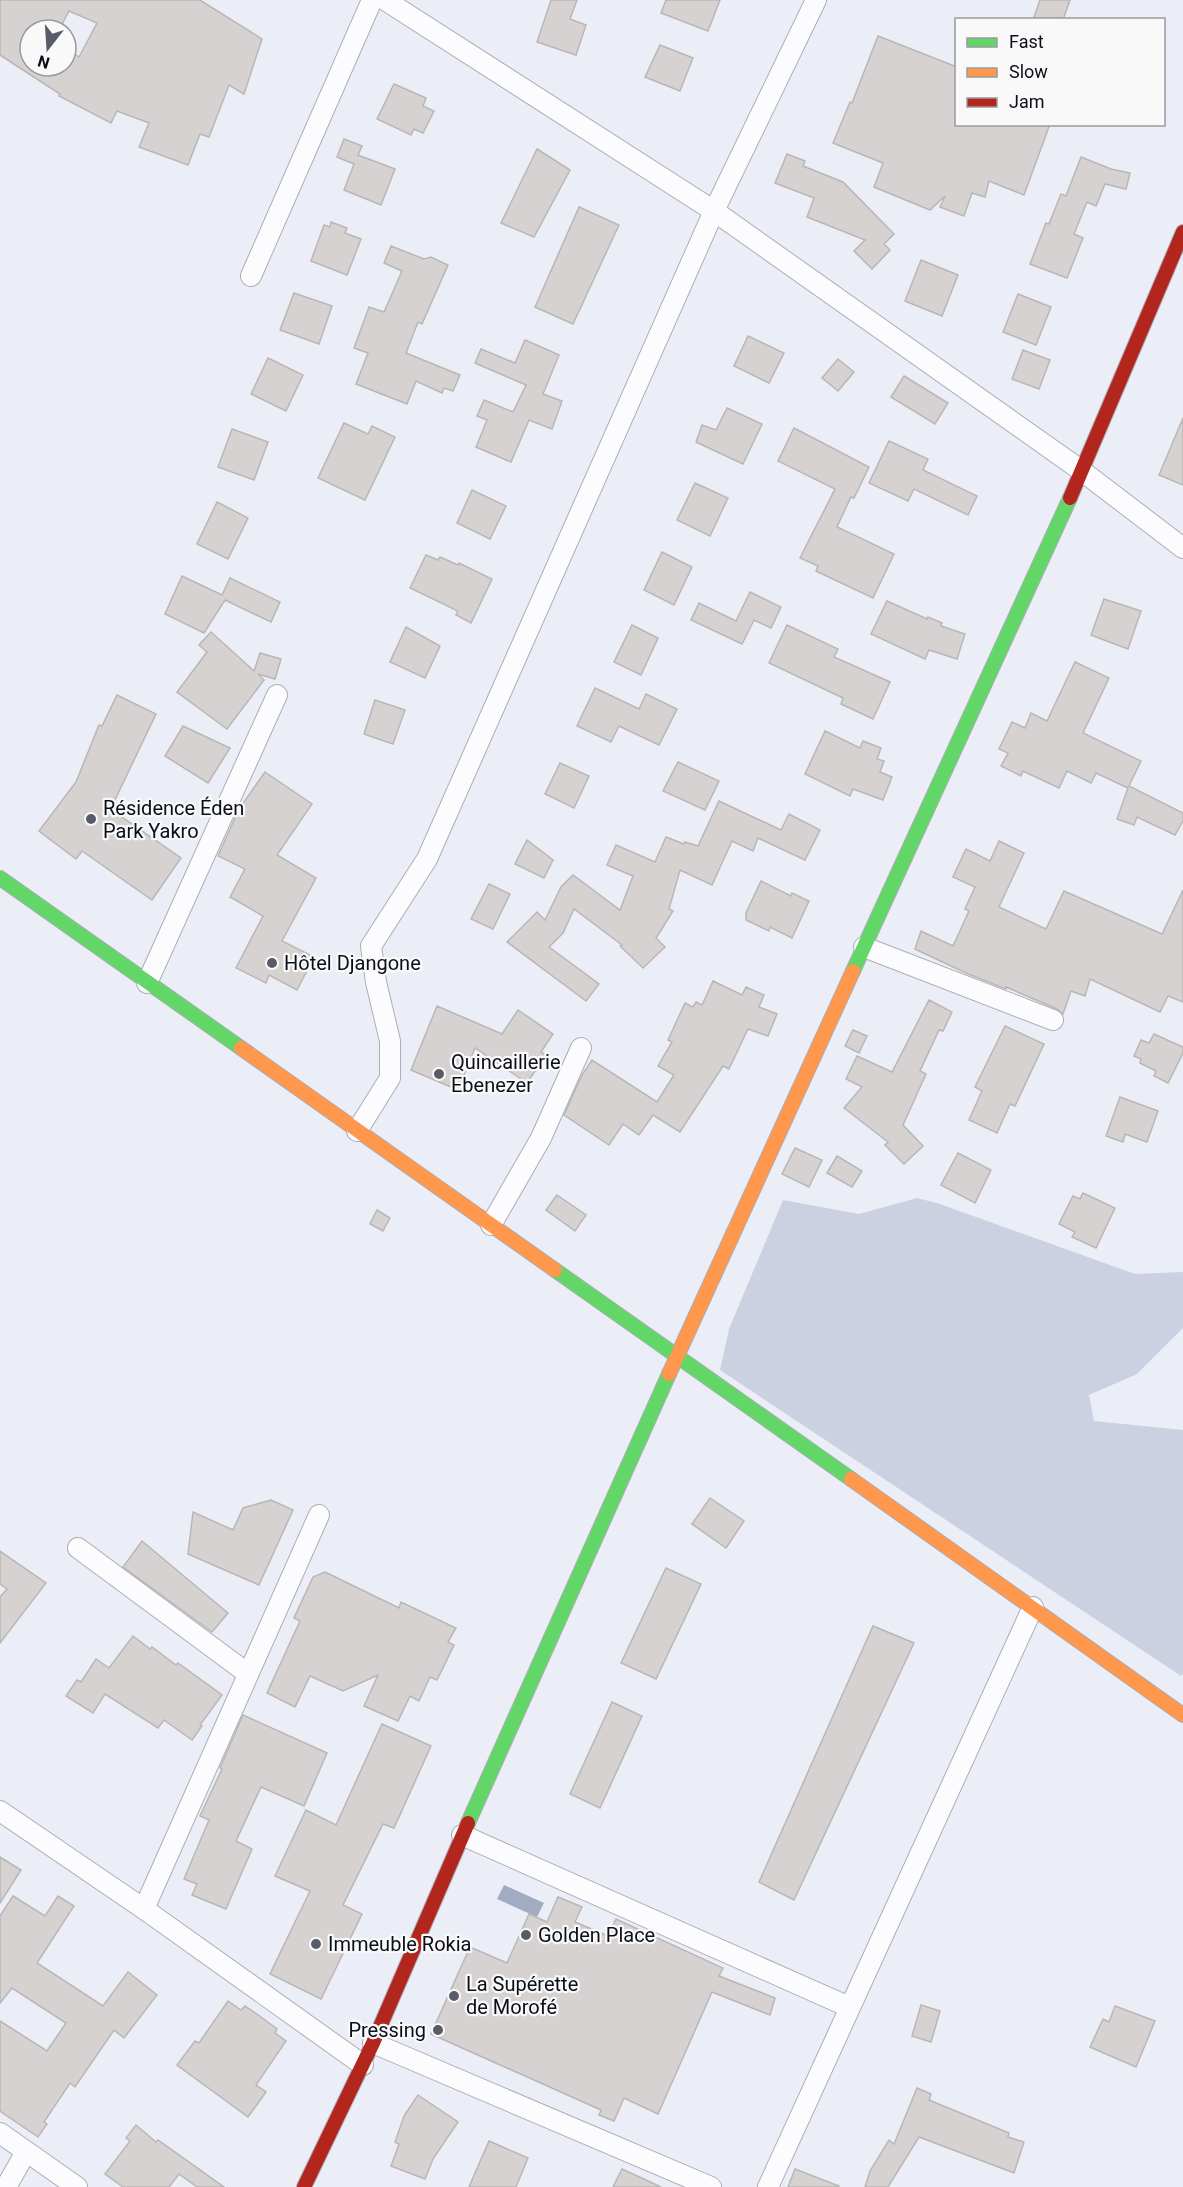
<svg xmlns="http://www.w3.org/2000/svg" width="1183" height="2187" font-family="Roboto,sans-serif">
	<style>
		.green { fill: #ccd1e1 }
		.water { fill: #a3abc2 }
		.building { fill: #d7d2d2; stroke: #bbb6b6; stroke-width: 1.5; fill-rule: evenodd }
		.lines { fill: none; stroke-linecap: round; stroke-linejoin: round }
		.street-casing { stroke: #abaeb8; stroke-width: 22 }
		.fast-casing { stroke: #abaeb8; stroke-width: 16 }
		.slow-casing { stroke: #abaeb8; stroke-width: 16 }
		.jam-casing { stroke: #abaeb8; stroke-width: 16 }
		.street { stroke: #fcfcfe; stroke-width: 20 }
		.fast { stroke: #63d668; stroke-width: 14 }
		.slow { stroke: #ff974d; stroke-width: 14 }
		.jam { stroke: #b3261e; stroke-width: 14 }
		.poi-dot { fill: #595c66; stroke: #f9f9f9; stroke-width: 2 }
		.labels { text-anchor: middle; stroke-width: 4.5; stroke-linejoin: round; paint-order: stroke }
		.poi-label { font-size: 20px; fill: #0a0e19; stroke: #f9f9f9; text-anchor: start }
	</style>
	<rect width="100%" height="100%" fill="#ebeef6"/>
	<path class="green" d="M 917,1198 L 937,1203 L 1135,1274 L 1183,1272 L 1183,1328 L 1137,1374 L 1089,1395 L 1094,1421 L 1183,1430 L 1183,1674 L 1181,1676 L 720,1370 L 729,1329 L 783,1200 L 859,1214 Z"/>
	<path class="water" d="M 504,1885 L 544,1903 L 537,1917 L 497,1899 Z"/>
	<g class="building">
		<path d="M 0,0 L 200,0 L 262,39 L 244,94 L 229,85 L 209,137 L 200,134 L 188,165 L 139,147 L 149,123 L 117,111 L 111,123 L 59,96 L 60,94 L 0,55 ZM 69,11 L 97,23 L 79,57 L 66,48 L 66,66 L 30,66 L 30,30 L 59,30 Z"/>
		<path d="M 551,0 L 577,0 L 570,19 L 586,25 L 576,55 L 537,42 Z"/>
		<path d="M 666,0 L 720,0 L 708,31 L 661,13 Z"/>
		<path d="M 1040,0 L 1070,0 L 1063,20 L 1033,20 Z"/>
		<path d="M 878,36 L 957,67 L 957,124 L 1050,124 L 1024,195 L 989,181 L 985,197 L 972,193 L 964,216 L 940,207 L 945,196 L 930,210 L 874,187 L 883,163 L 833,143 L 850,102 L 852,103 Z"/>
		<path d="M 660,45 L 693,58 L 680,91 L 645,77 Z"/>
		<path d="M 394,84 L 426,98 L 423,106 L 434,111 L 423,133 L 414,129 L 411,135 L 377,119 Z"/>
		<path d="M 344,139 L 362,146 L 358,155 L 395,169 L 381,205 L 344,190 L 354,164 L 337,157 Z"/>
		<path d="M 537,149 L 570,170 L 534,237 L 501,223 Z"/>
		<path d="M 787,154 L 805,161 L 803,166 L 843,182 L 894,234 L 884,244 L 890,250 L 872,269 L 854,251 L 865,240 L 807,217 L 814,198 L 775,183 Z"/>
		<path d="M 1081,157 L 1111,169 L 1130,173 L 1126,189 L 1105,184 L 1096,206 L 1087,202 L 1074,234 L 1083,238 L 1067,278 L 1030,264 L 1046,223 L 1049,224 L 1061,194 L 1066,196 Z"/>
		<path d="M 579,207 L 619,225 L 573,324 L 535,307 Z"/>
		<path d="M 331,222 L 347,228 L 345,233 L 361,239 L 347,275 L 311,261 L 324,225 L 330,227 Z"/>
		<path d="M 391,246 L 424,259 L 431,257 L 448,265 L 422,324 L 418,322 L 406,353 L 460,375 L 453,391 L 444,388 L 442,393 L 416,381 L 407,404 L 356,384 L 368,353 L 354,348 L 369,307 L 384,312 L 402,271 L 384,263 Z"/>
		<path d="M 921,260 L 958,275 L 942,316 L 905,301 Z"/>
		<path d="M 294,293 L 332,306 L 319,344 L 280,330 Z"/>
		<path d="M 1018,294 L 1051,307 L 1036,345 L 1003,332 Z"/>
		<path d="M 748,336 L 784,353 L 769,383 L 734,366 Z"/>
		<path d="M 525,340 L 559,355 L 543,394 L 562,401 L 552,429 L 529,420 L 511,462 L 476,447 L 487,420 L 477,416 L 484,400 L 513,412 L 526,385 L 475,363 L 481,349 L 515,363 Z"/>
		<path d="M 1023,350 L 1050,360 L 1039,389 L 1012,379 Z"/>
		<path d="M 268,358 L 303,375 L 286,411 L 251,394 Z"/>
		<path d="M 838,359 L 854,372 L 838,391 L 822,378 Z"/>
		<path d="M 904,376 L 948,403 L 935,424 L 891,397 Z"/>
		<path d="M 727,408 L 762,424 L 743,464 L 696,442 L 702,425 L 716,430 Z"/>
		<path d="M 1183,418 L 1183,485 L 1159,475 Z"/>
		<path d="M 344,423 L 368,434 L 372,426 L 395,437 L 365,500 L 318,478 Z"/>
		<path d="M 794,428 L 869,467 L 854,498 L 851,497 L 837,527 L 894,554 L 873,598 L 816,571 L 818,566 L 800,558 L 835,489 L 778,461 Z"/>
		<path d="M 232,429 L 268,442 L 254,480 L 218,467 Z"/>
		<path d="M 889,441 L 928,459 L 923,470 L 977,496 L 968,515 L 914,489 L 908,501 L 869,483 Z"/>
		<path d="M 695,483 L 728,498 L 710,536 L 677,520 Z"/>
		<path d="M 472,490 L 506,506 L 490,539 L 457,523 Z"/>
		<path d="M 217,502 L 248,518 L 228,559 L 197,544 Z"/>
		<path d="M 662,552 L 692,567 L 674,605 L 644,590 Z"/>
		<path d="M 426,555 L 438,560 L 440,557 L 458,565 L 459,563 L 492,579 L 471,623 L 456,615 L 458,611 L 410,588 Z"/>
		<path d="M 182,576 L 222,595 L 230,578 L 280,602 L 271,622 L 225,600 L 204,633 L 165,614 Z"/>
		<path d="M 750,592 L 781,607 L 771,628 L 754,620 L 742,644 L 691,620 L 699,603 L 736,621 Z"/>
		<path d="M 1104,599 L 1141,611 L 1128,649 L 1091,635 Z"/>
		<path d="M 887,601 L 927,619 L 928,617 L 942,623 L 941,626 L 965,634 L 957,659 L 929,650 L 925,659 L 871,634 Z"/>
		<path d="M 632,625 L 658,638 L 641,675 L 614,662 Z"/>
		<path d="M 787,625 L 838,649 L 834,657 L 890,682 L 873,719 L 841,704 L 843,698 L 769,663 Z"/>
		<path d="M 406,627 L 440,646 L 425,678 L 390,662 Z"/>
		<path d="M 211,632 L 254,671 L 260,653 L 281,659 L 275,679 L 258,674 L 264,680 L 227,729 L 177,692 L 207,652 L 199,645 Z"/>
		<path d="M 1075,662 L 1109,678 L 1083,733 L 1141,761 L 1129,786 L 1183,813 L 1183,821 L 1175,835 L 1137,817 L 1134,825 L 1117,819 L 1128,788 L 1096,773 L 1091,783 L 1067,771 L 1059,788 L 1023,771 L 1021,776 L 1001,766 L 1008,753 L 999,749 L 1012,722 L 1025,728 L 1031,713 L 1047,721 Z"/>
		<path d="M 595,688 L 639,709 L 646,694 L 677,709 L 659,745 L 619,726 L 611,742 L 577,726 Z"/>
		<path d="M 117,695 L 156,714 L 114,802 L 127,809 L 122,817 L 181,858 L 152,900 L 82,851 L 76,859 L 39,831 L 76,782 L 99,725 L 102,726 Z"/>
		<path d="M 375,700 L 405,710 L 393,744 L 364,734 Z"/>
		<path d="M 183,726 L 230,748 L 208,783 L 165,756 Z"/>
		<path d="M 825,731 L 860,748 L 863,741 L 881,748 L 877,759 L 884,761 L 880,772 L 892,777 L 883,800 L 853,789 L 850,796 L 805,774 Z"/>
		<path d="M 678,762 L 719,781 L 705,810 L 663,791 Z"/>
		<path d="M 560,763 L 589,776 L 574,808 L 545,794 Z"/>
		<path d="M 265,772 L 312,804 L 277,855 L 316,878 L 282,941 L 314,957 L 297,990 L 269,975 L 266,983 L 236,968 L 263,916 L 230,897 L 245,869 L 218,856 L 239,809 Z"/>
		<path d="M 719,801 L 781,830 L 789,814 L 820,830 L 805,860 L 758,838 L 753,851 L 732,841 L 712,885 L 680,870 L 669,909 L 673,911 L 656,938 L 665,947 L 643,968 L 620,946 L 622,945 L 574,909 L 563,933 L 549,947 L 599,984 L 586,1001 L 507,942 L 537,912 L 545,920 L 561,887 L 573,875 L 620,910 L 633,876 L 607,865 L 616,845 L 655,862 L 666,837 L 684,844 L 685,842 L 698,846 Z"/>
		<path d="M 527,840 L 553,860 L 544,878 L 515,864 Z"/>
		<path d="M 999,841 L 1024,853 L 999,907 L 1046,929 L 1064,891 L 1162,934 L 1183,890 L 1183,1002 L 1168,996 L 1160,1012 L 1090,979 L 1085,996 L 1071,991 L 1063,1014 L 1057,1009 L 1006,987 L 1006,989 L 968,974 L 915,949 L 921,931 L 953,946 L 969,911 L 965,909 L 975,887 L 953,877 L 966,849 L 990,861 Z"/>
		<path d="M 761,881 L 791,896 L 792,893 L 809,901 L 792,938 L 770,927 L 769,931 L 746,920 L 746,913 Z"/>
		<path d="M 489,884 L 510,894 L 493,929 L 471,919 Z"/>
		<path d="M 713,981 L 742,995 L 746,987 L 764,995 L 759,1007 L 777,1014 L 768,1036 L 748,1029 L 729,1069 L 723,1066 L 680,1132 L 653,1115 L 639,1135 L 623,1124 L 609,1145 L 564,1115 L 582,1075 L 592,1060 L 657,1102 L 674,1075 L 658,1066 L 672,1042 L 668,1040 L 685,1003 L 693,1007 L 696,1002 L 702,1005 Z"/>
		<path d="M 929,1000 L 952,1012 L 943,1031 L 939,1030 L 920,1071 L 926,1074 L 903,1125 L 923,1146 L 904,1164 L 885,1145 L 888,1142 L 844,1108 L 862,1087 L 846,1079 L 857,1056 L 892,1072 Z"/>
		<path d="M 437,1006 L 502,1034 L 518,1010 L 553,1034 L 541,1052 L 546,1055 L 527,1083 L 475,1048 L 458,1090 L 411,1070 Z"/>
		<path d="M 1005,1026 L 1044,1044 L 1015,1106 L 1010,1104 L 997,1133 L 969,1120 L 982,1091 L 975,1087 Z"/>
		<path d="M 853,1030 L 867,1036 L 859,1053 L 845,1046 Z"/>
		<path d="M 1154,1034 L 1183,1047 L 1183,1053 L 1168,1083 L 1154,1076 L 1156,1071 L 1140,1063 L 1141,1059 L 1134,1056 L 1141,1040 L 1149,1043 Z"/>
		<path d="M 1120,1097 L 1158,1111 L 1147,1142 L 1125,1134 L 1123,1142 L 1106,1136 Z"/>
		<path d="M 795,1148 L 822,1160 L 809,1187 L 782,1174 Z"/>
		<path d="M 958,1153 L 991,1170 L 975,1203 L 941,1185 Z"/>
		<path d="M 837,1156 L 862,1171 L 852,1187 L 827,1173 Z"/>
		<path d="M 1083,1193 L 1115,1208 L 1096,1248 L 1072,1237 L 1075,1232 L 1059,1224 L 1073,1196 L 1080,1199 Z"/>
		<path d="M 557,1195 L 586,1215 L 575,1231 L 546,1210 Z"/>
		<path d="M 377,1210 L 390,1218 L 383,1231 L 370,1224 Z"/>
		<path d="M 710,1498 L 744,1521 L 726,1548 L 692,1524 Z"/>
		<path d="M 271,1500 L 293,1510 L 259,1585 L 188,1554 L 193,1512 L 233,1530 L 243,1508 Z"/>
		<path d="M 142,1541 L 228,1613 L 212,1632 L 123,1567 Z"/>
		<path d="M 0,1551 L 46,1583 L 0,1643 L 0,1597 L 7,1589 L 0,1584 Z"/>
		<path d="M 666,1568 L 701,1584 L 656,1679 L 621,1663 Z"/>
		<path d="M 325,1572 L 399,1608 L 401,1602 L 456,1628 L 448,1642 L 454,1645 L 437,1680 L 430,1677 L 419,1701 L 410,1696 L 398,1721 L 364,1706 L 378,1675 L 343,1691 L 310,1676 L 295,1707 L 267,1693 L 300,1621 L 294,1618 L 313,1577 Z"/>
		<path d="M 873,1626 L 914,1643 L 794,1900 L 759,1882 Z"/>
		<path d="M 133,1636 L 150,1649 L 152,1647 L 176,1665 L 178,1663 L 222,1695 L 200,1725 L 202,1726 L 192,1740 L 164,1720 L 158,1728 L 105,1694 L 93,1713 L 66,1696 L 77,1680 L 81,1682 L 96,1659 L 109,1668 Z"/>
		<path d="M 612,1702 L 642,1716 L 600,1808 L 570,1794 Z"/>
		<path d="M 243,1715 L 327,1753 L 304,1806 L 261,1787 L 236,1841 L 252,1849 L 226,1909 L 192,1895 L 197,1884 L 184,1879 L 209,1820 L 200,1816 L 222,1769 L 220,1768 Z"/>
		<path d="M 382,1724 L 431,1746 L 394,1828 L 383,1824 L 343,1905 L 362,1914 L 321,1999 L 270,1974 L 310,1891 L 275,1876 L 306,1810 L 336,1825 Z"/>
		<path d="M 0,1857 L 21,1870 L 0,1903 Z"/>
		<path d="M 13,1896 L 45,1916 L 58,1896 L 74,1906 L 37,1963 L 103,2006 L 128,1972 L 157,1995 L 124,2038 L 114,2030 L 75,2087 L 70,2083 L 44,2122 L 47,2124 L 38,2137 L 0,2111 L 0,2021 L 47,2051 L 66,2023 L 12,1988 L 0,2003 L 0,1916 Z"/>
		<path d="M 558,1897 L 582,1907 L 575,1922 L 608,1936 L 616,1919 L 723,1968 L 719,1976 L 775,1998 L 770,2015 L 712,1992 L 658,2114 L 624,2098 L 614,2121 L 599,2115 L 601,2110 L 431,2034 L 470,1947 L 507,1963 L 529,1914 L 547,1922 Z"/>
		<path d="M 228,2001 L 241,2010 L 245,2006 L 257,2014 L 277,2029 L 275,2033 L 286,2041 L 256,2085 L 266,2092 L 248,2117 L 177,2065 L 195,2041 L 199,2043 Z"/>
		<path d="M 921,2005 L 940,2011 L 931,2042 L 912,2036 Z"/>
		<path d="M 1115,2006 L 1155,2021 L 1136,2067 L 1090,2047 L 1103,2019 L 1109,2022 Z"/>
		<path d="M 917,2088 L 931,2094 L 929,2100 L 1009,2133 L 1008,2137 L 1024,2142 L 1014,2173 L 919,2137 L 888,2187 L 865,2187 L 870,2171 L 889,2140 L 894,2144 Z"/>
		<path d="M 418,2095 L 458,2122 L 433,2159 L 425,2179 L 391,2166 L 399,2144 L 395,2142 L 404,2116 Z"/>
		<path d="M 136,2125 L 156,2142 L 158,2140 L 224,2187 L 197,2187 L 179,2174 L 169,2187 L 123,2187 L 105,2174 L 130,2141 L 126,2138 Z"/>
		<path d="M 489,2141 L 528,2158 L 516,2187 L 469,2187 Z"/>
		<path d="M 622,2169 L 661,2187 L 613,2187 Z"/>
		<path d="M 795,2169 L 839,2186 L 838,2187 L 788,2187 Z"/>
	</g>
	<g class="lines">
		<g class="street-casing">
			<g id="street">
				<path d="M 385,0 L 714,211 L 1082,471 L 1183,548"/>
				<path d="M 251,276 L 372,0"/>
				<path d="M 864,947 L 1053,1020"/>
				<path d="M 147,983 L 277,695"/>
				<path d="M 357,1131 L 390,1078 L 390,1041 L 376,982 L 371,946 L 427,859 L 714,211 L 816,0"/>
				<path d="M 491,1225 L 541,1138 L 581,1048"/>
				<path d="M 78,1548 L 247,1673"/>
				<path d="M 0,1811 L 144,1909 L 363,2065"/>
				<path d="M 462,1835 L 849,2007"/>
				<path d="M 144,1909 L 319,1515"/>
				<path d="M 373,2043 L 711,2187"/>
				<path d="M 0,2133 L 77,2187"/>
				<path d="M 6,2187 L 26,2152"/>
				<path d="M 768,2187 L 1033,1607"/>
			</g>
		</g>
		<g class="fast-casing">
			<g id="fast">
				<path d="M 0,878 L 241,1048"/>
				<path d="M 853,971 L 1070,498"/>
				<path d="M 555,1270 L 851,1479"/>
				<path d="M 468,1823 L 669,1374"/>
			</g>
		</g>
		<g class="slow-casing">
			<g id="slow">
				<path d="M 241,1048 L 555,1270"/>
				<path d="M 669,1374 L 853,971"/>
				<path d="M 851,1479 L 1183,1715"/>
			</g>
		</g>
		<g class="jam-casing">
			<g id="jam">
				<path d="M 1070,498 L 1183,232"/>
				<path d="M 304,2187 L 373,2043 L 468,1823"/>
			</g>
		</g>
		<use href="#street" class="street"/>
		<use href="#fast" class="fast"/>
		<use href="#slow" class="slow"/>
		<use href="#jam" class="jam"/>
	</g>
	<g class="poi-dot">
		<circle cx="91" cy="819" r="6"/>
		<circle cx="272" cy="963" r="6"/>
		<circle cx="439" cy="1074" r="6"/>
		<circle cx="526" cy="1935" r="6"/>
		<circle cx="316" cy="1944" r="6"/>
		<circle cx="454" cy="1996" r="6"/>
		<circle cx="438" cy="2030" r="6"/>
	</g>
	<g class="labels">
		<g class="poi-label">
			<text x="103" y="815">Résidence Éden<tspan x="103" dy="23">Park Yakro</tspan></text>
			<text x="284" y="970">Hôtel Djangone</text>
			<text x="451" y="1069">Quincaillerie<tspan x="451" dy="23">Ebenezer</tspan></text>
			<text x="538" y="1942">Golden Place</text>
			<text x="328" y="1951">Immeuble Rokia</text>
			<text x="466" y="1991">La Supérette<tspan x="466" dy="23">de Morofé</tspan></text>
			<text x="426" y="2037" text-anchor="end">Pressing</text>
		</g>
	</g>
	<rect x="955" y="18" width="210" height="108" fill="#f9f9f9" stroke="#999b9f" stroke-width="1.5"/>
	<rect x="967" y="38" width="30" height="9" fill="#63d668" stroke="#999b9f" stroke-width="1.5"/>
	<text x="1009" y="48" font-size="18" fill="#0a0e19">Fast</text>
	<rect x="967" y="68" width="30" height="9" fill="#ff974d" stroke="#999b9f" stroke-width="1.5"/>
	<text x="1009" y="78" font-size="18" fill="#0a0e19">Slow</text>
	<rect x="967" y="98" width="30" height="9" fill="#b3261e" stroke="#999b9f" stroke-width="1.5"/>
	<text x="1009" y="108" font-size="18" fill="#0a0e19">Jam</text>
	<g transform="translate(48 48) rotate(197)"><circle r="28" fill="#f9f9f9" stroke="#999b9f" stroke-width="1.5"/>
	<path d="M0-4.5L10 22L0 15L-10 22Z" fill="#595c66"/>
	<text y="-9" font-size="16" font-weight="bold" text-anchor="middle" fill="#0a0e19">N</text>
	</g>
</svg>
